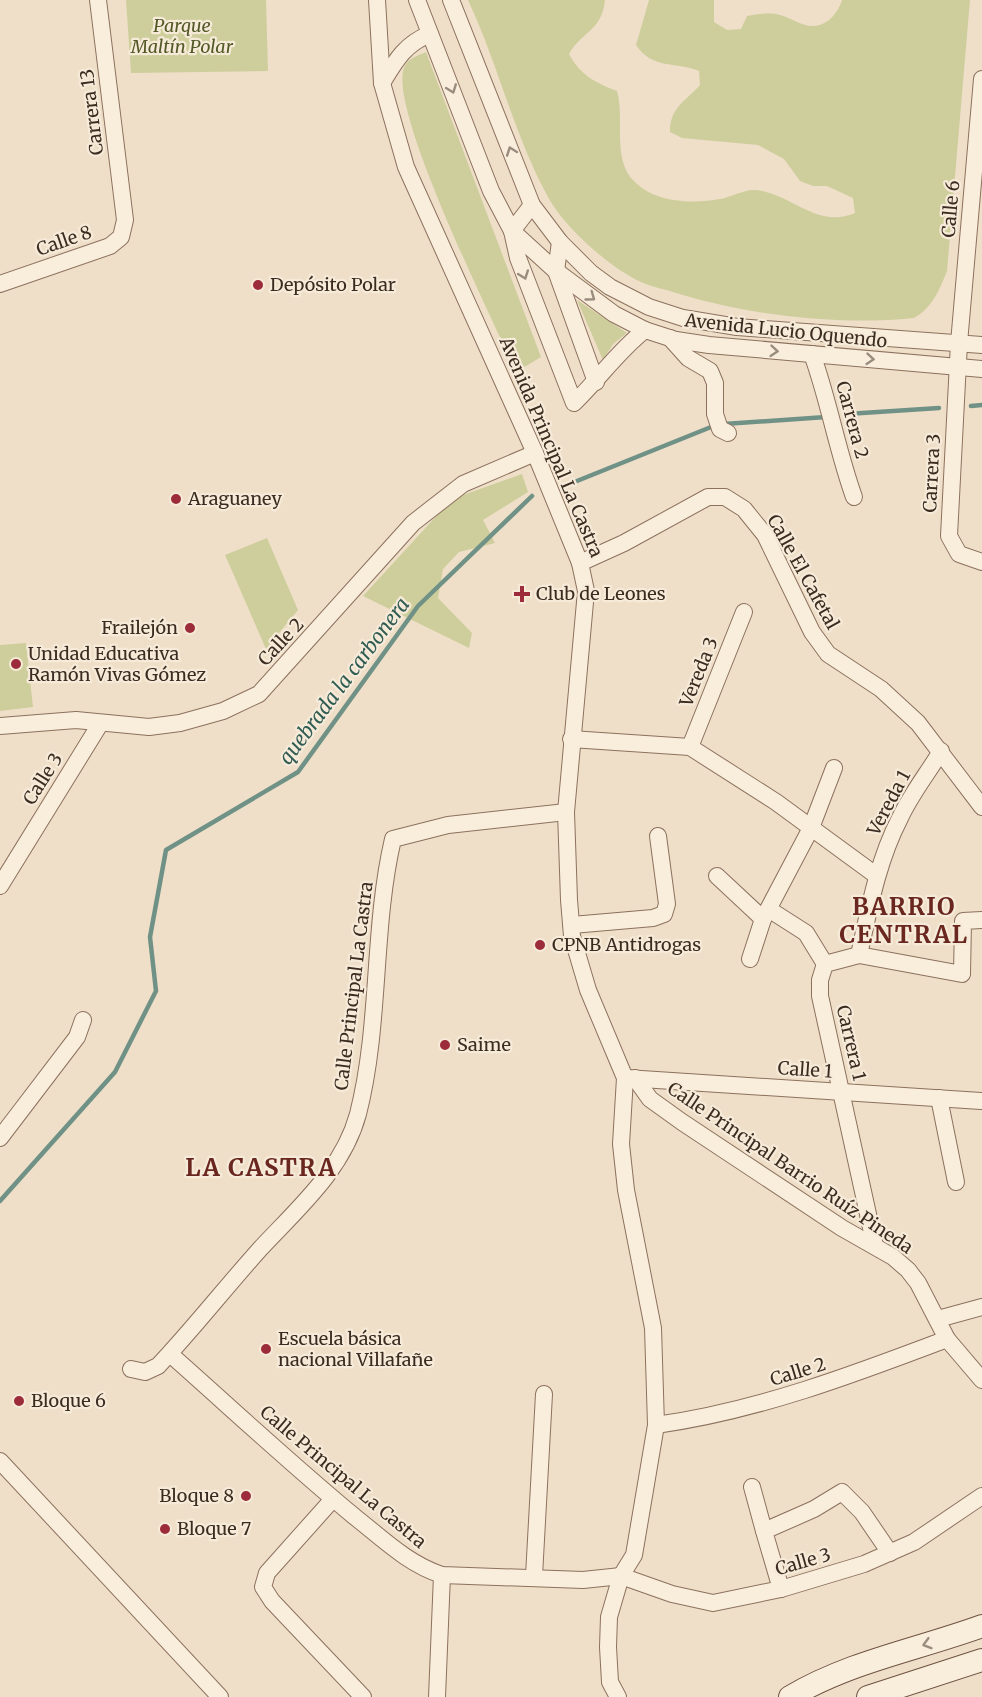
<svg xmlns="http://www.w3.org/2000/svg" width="982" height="1697" font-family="Merriweather,serif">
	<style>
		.green { fill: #cece9c }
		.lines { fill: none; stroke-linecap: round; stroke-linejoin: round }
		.stream { stroke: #709286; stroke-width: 4.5 }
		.minor-casing { stroke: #8c715d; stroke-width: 18 }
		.secondary-casing { stroke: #6e5240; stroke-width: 24 }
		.minor { stroke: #f9eddc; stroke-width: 16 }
		.secondary { stroke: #f9eddc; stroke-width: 22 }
		.oneway { stroke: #9a8c7e }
		.poi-dot { fill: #9c2c39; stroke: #f6ead8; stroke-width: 2 }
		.labels { text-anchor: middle; stroke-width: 4.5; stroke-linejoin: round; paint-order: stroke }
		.park-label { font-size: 18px; font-style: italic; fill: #525927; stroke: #f6ead8 }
		.street-label { font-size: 18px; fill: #3c2b20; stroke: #f6ead8 }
		.poi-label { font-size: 18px; fill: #3c2b20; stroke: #f6ead8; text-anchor: start }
		.water-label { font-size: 20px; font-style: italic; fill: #305c54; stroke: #f6ead8 }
		.district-label { font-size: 24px; font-weight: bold; letter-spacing: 1.5px; fill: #69271f; stroke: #f6ead8 }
	</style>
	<rect width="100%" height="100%" fill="#efdfc9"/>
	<g class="green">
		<path d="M 126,0 L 266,0 L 268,71 L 131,73 Z"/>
		<path d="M 468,0 L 605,0 C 602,31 582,31 569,54 C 580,75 596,83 617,91 C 625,118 612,158 633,180 C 654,203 692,204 720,199 C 732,197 744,189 756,190 C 793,194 816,229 855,213 L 853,198 L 827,186 L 813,186 L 800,181 L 784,159 L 758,145 L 682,138 L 670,132 C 670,107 685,102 700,85 L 699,71 C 674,61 653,70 636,45 L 649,0 L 714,0 L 714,22 L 727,30 L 741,29 L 747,16 C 757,14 766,13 776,14 C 796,18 809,35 829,20 C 835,15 840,7 842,0 L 970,0 L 947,271 C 939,291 932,308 914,318 C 837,326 748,315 676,293 C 664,289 652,287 641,282 C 610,268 564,227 548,197 C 514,135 498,64 468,0 Z"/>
		<path d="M 426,52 L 541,357 L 516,372 C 494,322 388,110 404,68 C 408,58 417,56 426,52 Z"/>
		<path d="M 577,300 L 627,333 L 613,344 L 603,360 Z"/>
		<path d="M 522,474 L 528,492 L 483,520 L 495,543 L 459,552 L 443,569 L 438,598 L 472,633 L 469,648 L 363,596 L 452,499 Z"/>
		<path d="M 267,538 L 298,610 L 266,649 L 225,555 Z"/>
		<path d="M 26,643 L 33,707 L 0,711 L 0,645 Z"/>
	</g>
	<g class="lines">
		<g class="stream">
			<path d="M 971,406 L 982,405"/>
			<path d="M 847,414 L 939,408"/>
			<path d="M 724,424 L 826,417"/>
			<path d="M 567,485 L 716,425"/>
			<path d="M 0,1201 L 115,1072 L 156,991 L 150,937 L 166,850 L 298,772 L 418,606 L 532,496"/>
		</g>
		<g class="minor-casing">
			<g id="minor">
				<path d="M 377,0 L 382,83 L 406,167 L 535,453 L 580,563 L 586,591 L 566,812 L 569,900 L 572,936 L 588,990 L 625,1078 L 621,1144 L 626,1190 L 653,1328 L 656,1425 L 634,1555 L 621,1576 L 609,1617 L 608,1647 L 610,1682 L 618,1697"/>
				<path d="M 417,0 L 491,191 L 512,231 L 556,271 L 614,314 L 645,330 L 676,340 L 709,345 L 982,369"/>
				<path d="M 451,0 L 532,205 L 560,242 L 591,273 L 610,287 L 649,307 L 683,318 L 737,327 L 982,345"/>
				<path d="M 982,79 L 959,343 L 949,536 L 959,554 L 982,562"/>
				<path d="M 382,83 C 396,60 405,44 430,34"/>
				<path d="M 532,205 L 512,231 L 518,258 L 574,403 C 599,379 618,351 645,330"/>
				<path d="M 560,242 L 556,271 L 596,382"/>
				<path d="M 0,284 L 110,246 L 121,237 L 125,220 L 98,0"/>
				<path d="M 670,338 L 688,358 L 710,371 L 715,383 L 715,414 L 720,429 L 728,433"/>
				<path d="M 812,354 C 829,401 837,450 854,497"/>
				<path d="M 580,563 L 624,543 L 708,497 L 725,497 L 744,509 L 765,535 L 812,632 L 828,654 L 881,689 L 918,723 L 982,807"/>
				<path d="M 0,726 L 76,720 L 149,727 L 180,723 L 223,711 L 259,694 L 413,523 L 463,484 L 535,453"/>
				<path d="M 571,739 L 690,747 L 776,802 L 877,876"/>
				<path d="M 690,747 L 744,612"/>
				<path d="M 717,876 L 763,919"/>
				<path d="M 0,886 L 100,724"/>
				<path d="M 770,910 L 806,933 L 825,964"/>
				<path d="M 572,925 L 653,918 L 664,914 L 667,904 L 658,836"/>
				<path d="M 859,955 L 962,974 L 963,921 L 982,920"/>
				<path d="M 750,959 L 763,919 L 811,828 L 834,768"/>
				<path d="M 626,1078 L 981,1101"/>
				<path d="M 635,1078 L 650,1099 L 682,1122 L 842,1228 L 893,1257 L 908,1270 L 918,1283 L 947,1339 L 982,1380"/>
				<path d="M 939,1098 L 956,1182"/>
				<path d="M 0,1138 L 77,1037 L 83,1020"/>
				<path d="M 875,1246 L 820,996 L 820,980 L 825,964 L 859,955 C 869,909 878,860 900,818 C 911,794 928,773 941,751"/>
				<path d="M 938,1319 L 982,1307"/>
				<path d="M 170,1354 C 231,1408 292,1465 355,1517 C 383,1539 408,1564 442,1575 L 583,1580 L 621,1576 L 672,1594 L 713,1603 L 781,1589 L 864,1564 L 914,1542 L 982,1496"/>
				<path d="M 131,1369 L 145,1372 L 158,1366 C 193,1329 225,1288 260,1249 C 297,1209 343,1170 358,1114 C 381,1024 372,929 393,839 L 448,825 L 566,812"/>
				<path d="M 656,1425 C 757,1411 852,1375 947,1339"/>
				<path d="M 0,1461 L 220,1697"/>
				<path d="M 752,1487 L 764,1531"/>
				<path d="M 333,1499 L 267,1573 L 263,1587 L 272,1601 L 363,1697"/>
				<path d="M 534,1576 L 544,1394"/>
				<path d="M 781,1589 L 764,1531 L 814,1509 L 842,1492 L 862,1512 L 890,1553"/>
				<path d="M 437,1697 L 442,1575"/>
			</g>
		</g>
		<g class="secondary-casing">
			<g id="secondary">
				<path d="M 790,1697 C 851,1661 916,1650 982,1626"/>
				<path d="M 868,1697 L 982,1660"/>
			</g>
		</g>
		<use href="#minor" class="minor"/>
		<use href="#secondary" class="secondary"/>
	</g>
	<defs><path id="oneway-chevron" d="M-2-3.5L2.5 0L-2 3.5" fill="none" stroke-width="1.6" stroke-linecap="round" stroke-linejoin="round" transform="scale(1.5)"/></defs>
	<g class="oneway">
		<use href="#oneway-chevron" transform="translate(452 89) rotate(69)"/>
		<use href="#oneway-chevron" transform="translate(511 151) rotate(-110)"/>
		<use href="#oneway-chevron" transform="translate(524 275) rotate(70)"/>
		<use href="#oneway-chevron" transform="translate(591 297) rotate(36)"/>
		<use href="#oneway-chevron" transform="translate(774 351) rotate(5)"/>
		<use href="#oneway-chevron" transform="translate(870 359) rotate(5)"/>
		<use href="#oneway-chevron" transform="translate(927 1644) rotate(164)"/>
	</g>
	<g class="poi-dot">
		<circle cx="258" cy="285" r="6"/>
		<circle cx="176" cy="499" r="6"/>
		<path d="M519 585h6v6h6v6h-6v6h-6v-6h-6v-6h6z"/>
		<circle cx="190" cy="628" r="6"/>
		<circle cx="16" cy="664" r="6"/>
		<circle cx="540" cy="945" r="6"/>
		<circle cx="445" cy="1045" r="6"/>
		<circle cx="266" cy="1349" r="6"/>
		<circle cx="19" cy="1401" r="6"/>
		<circle cx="246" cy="1496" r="6"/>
		<circle cx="165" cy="1529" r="6"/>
	</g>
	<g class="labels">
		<g class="park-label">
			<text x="182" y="32">Parque<tspan x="182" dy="21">Maltín Polar</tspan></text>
		</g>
		<g class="street-label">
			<text transform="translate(92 112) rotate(-97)" y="6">Carrera 13</text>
			<text transform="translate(951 209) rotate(-85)" y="6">Calle 6</text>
			<text transform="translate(64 241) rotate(-19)" y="6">Calle 8</text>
			<text transform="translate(786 331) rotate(6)" y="6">Avenida Lucio Oquendo</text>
			<text transform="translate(852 420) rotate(75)" y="6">Carrera 2</text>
			<text transform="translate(551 447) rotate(67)" y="6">Avenida Principal La Castra</text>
			<text transform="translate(932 473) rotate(-87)" y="6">Carrera 3</text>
			<text transform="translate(803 572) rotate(61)" y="6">Calle El Cafetal</text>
			<text transform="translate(281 642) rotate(-47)" y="6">Calle 2</text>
			<text transform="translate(699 672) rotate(-68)" y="6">Vereda 3</text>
			<text transform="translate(43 779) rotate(-58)" y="6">Calle 3</text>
			<text transform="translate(889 803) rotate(-62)" y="6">Vereda 1</text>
			<text transform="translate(354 986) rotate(-83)" y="6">Calle Principal La Castra</text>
			<text transform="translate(851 1043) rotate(77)" y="6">Carrera 1</text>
			<text transform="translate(805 1070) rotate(4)" y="6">Calle 1</text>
			<text transform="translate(790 1168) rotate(34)" y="6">Calle Principal Barrio Ruíz Pineda</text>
			<text transform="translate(798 1372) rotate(-17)" y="6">Calle 2</text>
			<text transform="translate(343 1477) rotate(40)" y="6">Calle Principal La Castra</text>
			<text transform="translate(803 1562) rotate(-16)" y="6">Calle 3</text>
		</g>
		<g class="poi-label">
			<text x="270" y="291">Depósito Polar</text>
			<text x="188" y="505">Araguaney</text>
			<text x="536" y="600">Club de Leones</text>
			<text x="178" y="634" text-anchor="end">Frailejón</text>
			<text x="28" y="660">Unidad Educativa<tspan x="28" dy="21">Ramón Vivas Gómez</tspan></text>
			<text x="552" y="951">CPNB Antidrogas</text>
			<text x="457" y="1051">Saime</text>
			<text x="278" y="1345">Escuela básica<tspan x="278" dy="21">nacional Villafañe</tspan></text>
			<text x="31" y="1407">Bloque 6</text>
			<text x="234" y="1502" text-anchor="end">Bloque 8</text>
			<text x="177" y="1535">Bloque 7</text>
		</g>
		<g class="water-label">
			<text transform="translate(344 681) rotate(-53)" y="7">quebrada la carbonera</text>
		</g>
		<g class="district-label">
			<text x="904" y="915">BARRIO<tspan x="904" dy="28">CENTRAL</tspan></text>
			<text x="261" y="1176">LA CASTRA</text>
		</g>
	</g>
</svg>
